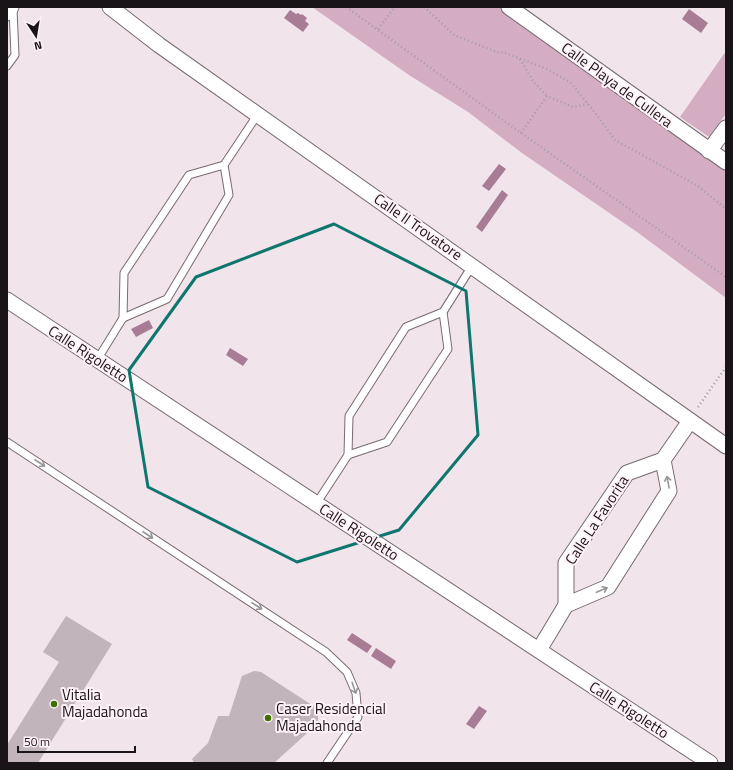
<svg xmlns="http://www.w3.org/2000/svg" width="733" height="770" font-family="'Titillium Web',sans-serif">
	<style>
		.green { fill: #d4adc2 }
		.water { fill: #a87c95 }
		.building { fill: #c1b4bb }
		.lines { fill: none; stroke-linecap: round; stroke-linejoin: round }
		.lane-casing { stroke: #776b71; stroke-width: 9 }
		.street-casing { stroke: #776b71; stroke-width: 17 }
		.path { stroke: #a59ba0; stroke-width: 2.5; stroke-dasharray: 1 3; stroke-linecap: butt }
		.lane { stroke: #fff; stroke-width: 7 }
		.street { stroke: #fff; stroke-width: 15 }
		.oneway { stroke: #989597 }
		.marked { fill: none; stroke: #0f766e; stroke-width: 3; stroke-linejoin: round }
		.poi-dot { fill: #3c7300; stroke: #fff1f8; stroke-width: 1.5 }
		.labels { text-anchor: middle; stroke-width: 4; stroke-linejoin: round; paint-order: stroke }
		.street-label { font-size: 15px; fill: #191417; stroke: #fff1f8 }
		.poi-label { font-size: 15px; fill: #191417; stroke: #fff1f8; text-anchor: start }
	</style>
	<rect width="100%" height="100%" fill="#f2e4eb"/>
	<g class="green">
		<path d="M 312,7 L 502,7 L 726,166 L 726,298 L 637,232 L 522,153 L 468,112 L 409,75 Z"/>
		<path d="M 726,51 L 726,114 L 709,137 L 680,117 Z"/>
	</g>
	<g class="water">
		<path d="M 689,9 L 708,23 L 701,33 L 682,19 Z"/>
		<path d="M 290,10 L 296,14 L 298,13 L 301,15 L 302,14 L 307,18 L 305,21 L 309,24 L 303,32 L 284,18 Z"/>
		<path d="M 499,164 L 506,169 L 489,191 L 482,186 Z"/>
		<path d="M 502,190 L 508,195 L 482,232 L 476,227 Z"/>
		<path d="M 149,320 L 153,328 L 136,337 L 131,329 Z"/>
		<path d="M 230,348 L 248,359 L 243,366 L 226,355 Z"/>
		<path d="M 352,633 L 372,646 L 367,653 L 347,640 Z"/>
		<path d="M 376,648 L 396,661 L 391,669 L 371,656 Z"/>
		<path d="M 479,706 L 487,711 L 474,729 L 466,724 Z"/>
	</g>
	<g class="building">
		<path d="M 66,616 L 112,644 L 38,763 L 7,763 L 7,745 L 59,662 L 43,652 Z"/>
		<path d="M 254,671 L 261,672 L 315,707 L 318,715 L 318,720 L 315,726 L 274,763 L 194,763 L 192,759 L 208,743 L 218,716 L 229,716 L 242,676 Z"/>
	</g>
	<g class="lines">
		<g class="lane-casing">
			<g id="lane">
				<path d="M 7,66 L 15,55 L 13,9"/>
				<path d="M 123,318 L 167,299 L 229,195 L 224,165"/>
				<path d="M 97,360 L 123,318 L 124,273 L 189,175 L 224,165 L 258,114"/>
				<path d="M 7,442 L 326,652 L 347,672 L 356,693 L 358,717 L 327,763"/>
				<path d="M 348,455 L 387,442 L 448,349 L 443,312"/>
				<path d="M 316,504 L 348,455 L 349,416 L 406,327 L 443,312 L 472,266"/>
			</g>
		</g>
		<g class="street-casing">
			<g id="street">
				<path d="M 110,7 L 159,45 L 726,446"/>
				<path d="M 509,7 L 726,162"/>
				<path d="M 7,13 L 11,7"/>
				<path d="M 709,151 L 726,128"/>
				<path d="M 7,300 L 710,763"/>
				<path d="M 566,605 L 608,587 L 669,491 L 663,460"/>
				<path d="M 539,650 L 566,605 L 566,563 L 627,473 L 663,460 L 690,421"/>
			</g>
		</g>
		<g class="path">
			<path d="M 346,7 L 521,133 L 726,277"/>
			<path d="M 424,7 L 454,35 L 499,53 L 503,52 L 547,69 L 570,82 L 593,110 L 615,140 L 698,186 L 726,209"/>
			<path d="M 378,29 L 395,7"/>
			<path d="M 520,59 L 533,81 L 547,96"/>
			<path d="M 521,133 L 547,96 L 573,107 L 588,104"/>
			<path d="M 698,407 L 726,367"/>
		</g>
		<use href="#lane" class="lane"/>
		<use href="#street" class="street"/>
	</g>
	<defs><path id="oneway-shaft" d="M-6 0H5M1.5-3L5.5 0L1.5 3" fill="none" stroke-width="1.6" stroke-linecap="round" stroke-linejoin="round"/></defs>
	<g class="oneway">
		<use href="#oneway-shaft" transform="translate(40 463) rotate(33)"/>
		<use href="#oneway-shaft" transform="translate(668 482) rotate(-101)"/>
		<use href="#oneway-shaft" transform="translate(148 535) rotate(33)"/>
		<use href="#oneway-shaft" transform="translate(602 590) rotate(-23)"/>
		<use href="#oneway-shaft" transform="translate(257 606) rotate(33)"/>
		<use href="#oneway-shaft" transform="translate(354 688) rotate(71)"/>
	</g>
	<path class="marked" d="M 334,224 L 466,291 L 478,435 L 399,530 L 297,562 L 148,487 L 129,370 L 196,277 Z"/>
	<g class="poi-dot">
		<circle cx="54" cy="704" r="4"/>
		<circle cx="268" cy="718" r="4"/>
	</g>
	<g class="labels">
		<g class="street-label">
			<text transform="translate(617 85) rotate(36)" y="5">Calle Playa de Cullera</text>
			<text transform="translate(418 227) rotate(35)" y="5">Calle Il Trovatore</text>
			<text transform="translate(88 354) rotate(33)" y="5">Calle Rigoletto</text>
			<text transform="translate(597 520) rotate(-57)" y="5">Calle La Favorita</text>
			<text transform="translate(359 532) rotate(33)" y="5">Calle Rigoletto</text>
			<text transform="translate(629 710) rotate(33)" y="5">Calle Rigoletto</text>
		</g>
		<g class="poi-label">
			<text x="62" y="700">Vitalia<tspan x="62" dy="17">Majadahonda</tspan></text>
			<text x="276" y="714">Caser Residencial<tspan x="276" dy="17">Majadahonda</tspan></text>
		</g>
	</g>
	<rect width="733" height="770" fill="none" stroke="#191417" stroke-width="16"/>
	<g transform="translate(36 36) rotate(168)" stroke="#fff1f8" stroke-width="3" paint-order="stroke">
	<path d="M0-3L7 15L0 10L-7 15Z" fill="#191417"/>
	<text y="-6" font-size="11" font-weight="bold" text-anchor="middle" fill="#191417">N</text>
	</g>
	<path d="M18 746v6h117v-6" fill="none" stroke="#191417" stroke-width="2"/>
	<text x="24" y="746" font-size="12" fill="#191417" stroke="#fff1f8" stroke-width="3" paint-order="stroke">50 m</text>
</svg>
